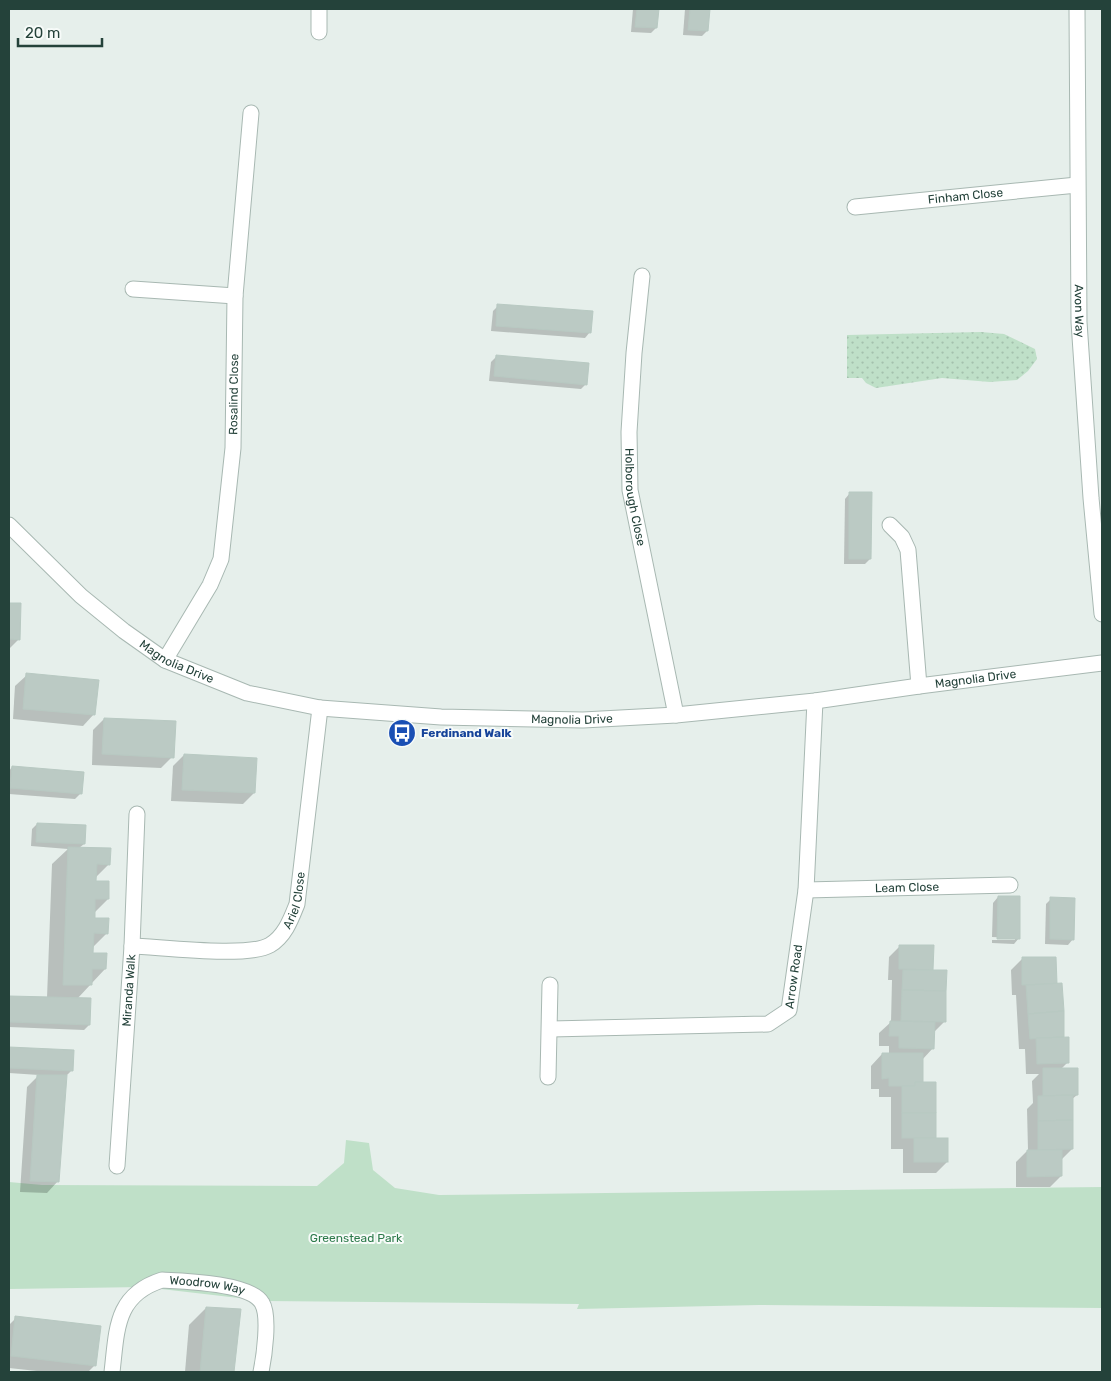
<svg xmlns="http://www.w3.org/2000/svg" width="1111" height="1381" font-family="Rubik,sans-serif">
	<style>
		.grass { fill: url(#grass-dots) }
		.park { fill: #bfe0c8 }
		.shadow { fill: #0003 }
		.building { fill: #bbcac4; stroke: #b8c9c2 }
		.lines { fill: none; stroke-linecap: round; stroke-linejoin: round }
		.service-casing { stroke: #a8b8b2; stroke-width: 17 }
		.minor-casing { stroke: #a8b8b2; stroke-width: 17 }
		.tertiary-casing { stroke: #a8b8b2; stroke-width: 17 }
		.service { stroke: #fff; stroke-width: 15 }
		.minor { stroke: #fff; stroke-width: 15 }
		.tertiary { stroke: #fff; stroke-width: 15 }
		.labels { text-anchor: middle; stroke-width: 4; stroke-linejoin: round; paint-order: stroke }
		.street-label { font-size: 12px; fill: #24423a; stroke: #f7fbf9 }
		.transit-label { font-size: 12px; font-weight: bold; fill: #164399; stroke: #f7fbf9; text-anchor: start }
		.park-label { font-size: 12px; fill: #2d7a4b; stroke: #f7fbf9 }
	</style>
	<defs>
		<pattern id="grass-dots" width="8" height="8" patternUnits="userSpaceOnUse" patternTransform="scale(1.25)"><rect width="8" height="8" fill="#bfe0c8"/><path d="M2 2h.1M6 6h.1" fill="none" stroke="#a4c1ad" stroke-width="1.8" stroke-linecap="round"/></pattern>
	</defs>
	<rect width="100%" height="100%" fill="#e6efeb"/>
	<path class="grass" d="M 981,332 L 1004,334 L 1035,349 L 1037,359 L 1028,371 L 1017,380 L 990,382 L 942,378 L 876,388 L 866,383 L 862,378 L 847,378 L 847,335 Z"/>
	<path class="park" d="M 346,1140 L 369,1143 L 373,1170 L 395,1188 L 439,1195 L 1102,1187 L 1102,1308 L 759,1305 L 577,1309 L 579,1304 L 265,1301 L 144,1287 L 9,1289 L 9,1182 L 42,1185 L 317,1186 L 344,1163 Z"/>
	<g class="shadow">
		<path d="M 633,9 L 658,9 L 656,28 L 651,33 L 631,32 Z"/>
		<path d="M 685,9 L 709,9 L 707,31 L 702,36 L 683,35 Z"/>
		<path d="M 498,306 L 590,332 L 585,338 L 491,331 L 493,311 Z"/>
		<path d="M 496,357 L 586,384 L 581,389 L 489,381 L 491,362 Z"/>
		<path d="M 850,493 L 870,559 L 865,564 L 844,564 L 845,499 Z"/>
		<path d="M 9,604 L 20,604 L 19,639 L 9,649 Z"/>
		<path d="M 27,675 L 94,714 L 83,726 L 13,719 L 15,686 Z"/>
		<path d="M 104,719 L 172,757 L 161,768 L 92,765 L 93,730 Z"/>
		<path d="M 184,755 L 254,793 L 243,804 L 171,801 L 173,766 Z"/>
		<path d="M 12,767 L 81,793 L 75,799 L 9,794 L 9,771 Z"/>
		<path d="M 37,824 L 85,827 L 84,844 L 79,848 L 109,864 L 95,878 L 95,882 L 108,899 L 94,913 L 94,919 L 107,933 L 92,948 L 92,954 L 105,969 L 77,999 L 89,1025 L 84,1030 L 9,1027 L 9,998 L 47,998 L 52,864 L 68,849 L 31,846 L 32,829 Z"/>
		<path d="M 998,897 L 1019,938 L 1014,944 L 992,943 L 992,940 L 1015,940 L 1015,938 L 992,937 L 993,903 Z"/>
		<path d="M 1051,899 L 1073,939 L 1068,945 L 1045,944 L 1046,904 Z"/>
		<path d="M 900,946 L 932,946 L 931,971 L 944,1022 L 934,1032 L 933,1048 L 922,1060 L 922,1083 L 935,1139 L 947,1162 L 936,1173 L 903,1173 L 903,1149 L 891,1149 L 891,1097 L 879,1097 L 879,1089 L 871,1089 L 871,1066 L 882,1054 L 889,1054 L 889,1046 L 879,1046 L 879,1033 L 891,1022 L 892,980 L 888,980 L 889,957 Z"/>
		<path d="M 1022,959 L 1055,986 L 1061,984 L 1063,1038 L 1068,1062 L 1061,1069 L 1077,1095 L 1071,1100 L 1072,1149 L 1061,1160 L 1061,1176 L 1050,1187 L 1016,1187 L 1016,1162 L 1028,1150 L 1027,1109 L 1033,1103 L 1032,1081 L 1039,1074 L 1026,1074 L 1025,1049 L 1019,1049 L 1016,995 L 1012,995 L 1011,970 Z"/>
		<path d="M 9,1048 L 72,1051 L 71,1071 L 66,1076 L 58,1181 L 47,1193 L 20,1192 L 27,1087 L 39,1075 L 9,1073 Z"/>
		<path d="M 206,1308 L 239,1310 L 233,1372 L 185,1372 L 189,1325 Z"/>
		<path d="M 16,1318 L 95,1365 L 88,1372 L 46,1372 L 9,1368 L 9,1325 Z"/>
	</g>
	<g class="building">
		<path d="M 637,9 L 659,9 L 657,28 L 635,27 Z"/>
		<path d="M 690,9 L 710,9 L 708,31 L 688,30 Z"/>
		<path d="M 497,304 L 593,311 L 591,333 L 496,326 Z"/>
		<path d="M 496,355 L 589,363 L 587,385 L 494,376 Z"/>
		<path d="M 849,492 L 872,492 L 871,559 L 849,559 Z"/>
		<path d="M 9,603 L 21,603 L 20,640 L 9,639 Z"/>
		<path d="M 26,673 L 99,680 L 95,715 L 23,709 Z"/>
		<path d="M 104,718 L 176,721 L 174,758 L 102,754 Z"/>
		<path d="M 184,754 L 257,758 L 255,793 L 182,790 Z"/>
		<path d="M 12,766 L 84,772 L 82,794 L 10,788 Z"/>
		<path d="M 37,823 L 86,825 L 85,844 L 36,842 Z"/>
		<path d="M 68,847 L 111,848 L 110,865 L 97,864 L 96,881 L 109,881 L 109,899 L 95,899 L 95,918 L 109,918 L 108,934 L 94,933 L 93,953 L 107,953 L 106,969 L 92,969 L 92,985 L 63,985 Z"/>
		<path d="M 998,896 L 1020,896 L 1020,939 L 997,939 Z"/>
		<path d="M 1050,897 L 1075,898 L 1074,940 L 1050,939 Z"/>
		<path d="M 899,945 L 934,945 L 933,970 L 899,969 Z"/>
		<path d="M 1022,957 L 1056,957 L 1057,984 L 1022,985 Z"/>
		<path d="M 903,970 L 947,970 L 946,991 L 902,990 Z"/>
		<path d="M 1062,983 L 1064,1011 L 1028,1014 L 1026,985 Z"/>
		<path d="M 902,990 L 946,991 L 946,1022 L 901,1021 Z"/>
		<path d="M 9,996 L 91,998 L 90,1025 L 9,1022 Z"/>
		<path d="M 1064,1011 L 1064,1037 L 1030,1039 L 1028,1014 Z"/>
		<path d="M 890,1021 L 935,1022 L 934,1049 L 899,1048 L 899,1036 L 889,1036 Z"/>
		<path d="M 1069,1037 L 1069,1063 L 1037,1064 L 1036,1038 Z"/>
		<path d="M 9,1047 L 74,1050 L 73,1071 L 9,1068 Z"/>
		<path d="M 882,1053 L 923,1053 L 923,1082 L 915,1082 L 915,1086 L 889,1086 L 889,1078 L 882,1079 Z"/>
		<path d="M 1043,1068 L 1078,1068 L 1078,1095 L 1043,1096 Z"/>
		<path d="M 37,1075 L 67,1075 L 59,1182 L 30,1181 Z"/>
		<path d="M 915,1082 L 936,1082 L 936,1113 L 902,1113 L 902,1086 L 915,1086 Z"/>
		<path d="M 1073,1095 L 1073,1120 L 1038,1121 L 1038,1096 Z"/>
		<rect x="902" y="1113" width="34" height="25"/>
		<path d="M 1073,1120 L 1073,1149 L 1038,1150 L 1038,1121 Z"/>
		<rect x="914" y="1138" width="34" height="24"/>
		<path d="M 1027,1150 L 1062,1150 L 1062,1176 L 1027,1177 Z"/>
		<path d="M 206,1307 L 241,1309 L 234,1372 L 200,1372 Z"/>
		<path d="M 15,1316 L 101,1326 L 96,1366 L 11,1356 Z"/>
	</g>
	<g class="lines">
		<g class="service-casing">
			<g id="service">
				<path d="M 133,289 L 235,296"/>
				<path d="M 890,525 L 902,537 L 908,550 L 919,686"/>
			</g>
		</g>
		<g class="minor-casing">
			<g id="minor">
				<path d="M 319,9 L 319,32"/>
				<path id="s1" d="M 855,207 L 1077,185"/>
				<path id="s2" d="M 642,276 L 634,353 L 629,432 L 630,490 L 676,715"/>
				<path id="s3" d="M 9,525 L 81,596 L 124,631 L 165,660 L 247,693 L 320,708 L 441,717 L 583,720 L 676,715 L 815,701 L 919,686 L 1102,663"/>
				<path id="s4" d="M 165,660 L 210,585 L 221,559 L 233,448 L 235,296 L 251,113"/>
				<path id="s5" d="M 806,890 L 1010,885"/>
				<path id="s6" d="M 132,946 C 161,947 248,958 270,945 C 285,936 291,919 297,904 L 320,708"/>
				<path id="s7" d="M 551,1029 L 768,1024 L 789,1010 L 806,890 L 815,701"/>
				<path d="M 548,1077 L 550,985"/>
				<path id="s8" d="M 117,1166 L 132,946 L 137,814"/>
				<path id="s9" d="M 112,1372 C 117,1330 115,1295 162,1280 C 184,1281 251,1283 262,1303 C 270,1316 264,1357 261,1372"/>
			</g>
		</g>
		<g class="tertiary-casing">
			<g id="tertiary">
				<path id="s10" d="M 1077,9 L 1079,322 L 1091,498 L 1102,614"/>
			</g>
		</g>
		<use href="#service" class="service"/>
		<use href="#minor" class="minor"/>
		<use href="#tertiary" class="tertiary"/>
	</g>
	<defs>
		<g id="bus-disc" transform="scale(1.4375)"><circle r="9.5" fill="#1a4fb4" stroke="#f7fbf9"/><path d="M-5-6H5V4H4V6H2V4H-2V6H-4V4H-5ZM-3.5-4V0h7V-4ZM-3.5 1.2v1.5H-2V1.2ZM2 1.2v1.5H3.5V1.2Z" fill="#fff"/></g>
	</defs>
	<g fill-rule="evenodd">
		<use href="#bus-disc" x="402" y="733"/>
	</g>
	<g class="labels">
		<g class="street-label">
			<text dy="4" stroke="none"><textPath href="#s1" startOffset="111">Finham Close</textPath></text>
			<text dy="4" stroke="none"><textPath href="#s10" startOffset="302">Avon Way</textPath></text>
			<text dy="4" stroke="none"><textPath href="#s4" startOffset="281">Rosalind Close</textPath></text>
			<text dy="4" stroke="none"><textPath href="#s2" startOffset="222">Holborough Close</textPath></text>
			<text dy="4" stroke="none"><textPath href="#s3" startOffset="218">Magnolia Drive</textPath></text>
			<text dy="4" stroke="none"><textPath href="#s3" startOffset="1028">Magnolia Drive</textPath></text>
			<text dy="4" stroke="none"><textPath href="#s3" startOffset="622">Magnolia Drive</textPath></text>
			<text dy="4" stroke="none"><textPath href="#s5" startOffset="101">Leam Close</textPath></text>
			<text dy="4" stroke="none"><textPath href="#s6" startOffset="192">Ariel Close</textPath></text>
			<text dy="4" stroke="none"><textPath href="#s7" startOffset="276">Arrow Road</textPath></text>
			<text dy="4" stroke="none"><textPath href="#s8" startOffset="176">Miranda Walk</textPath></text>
			<text dy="4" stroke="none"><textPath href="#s9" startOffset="159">Woodrow Way</textPath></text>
		</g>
		<g class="transit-label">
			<text x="421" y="737">Ferdinand Walk</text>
		</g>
		<g class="park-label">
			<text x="356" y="1242">Greenstead Park</text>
		</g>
	</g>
	<rect width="1111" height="1381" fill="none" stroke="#24423a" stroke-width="20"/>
	<path d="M18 38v8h84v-8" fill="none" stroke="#24423a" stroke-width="2.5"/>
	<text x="25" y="38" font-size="15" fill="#24423a" stroke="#f7fbf9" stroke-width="4" paint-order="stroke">20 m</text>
</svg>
